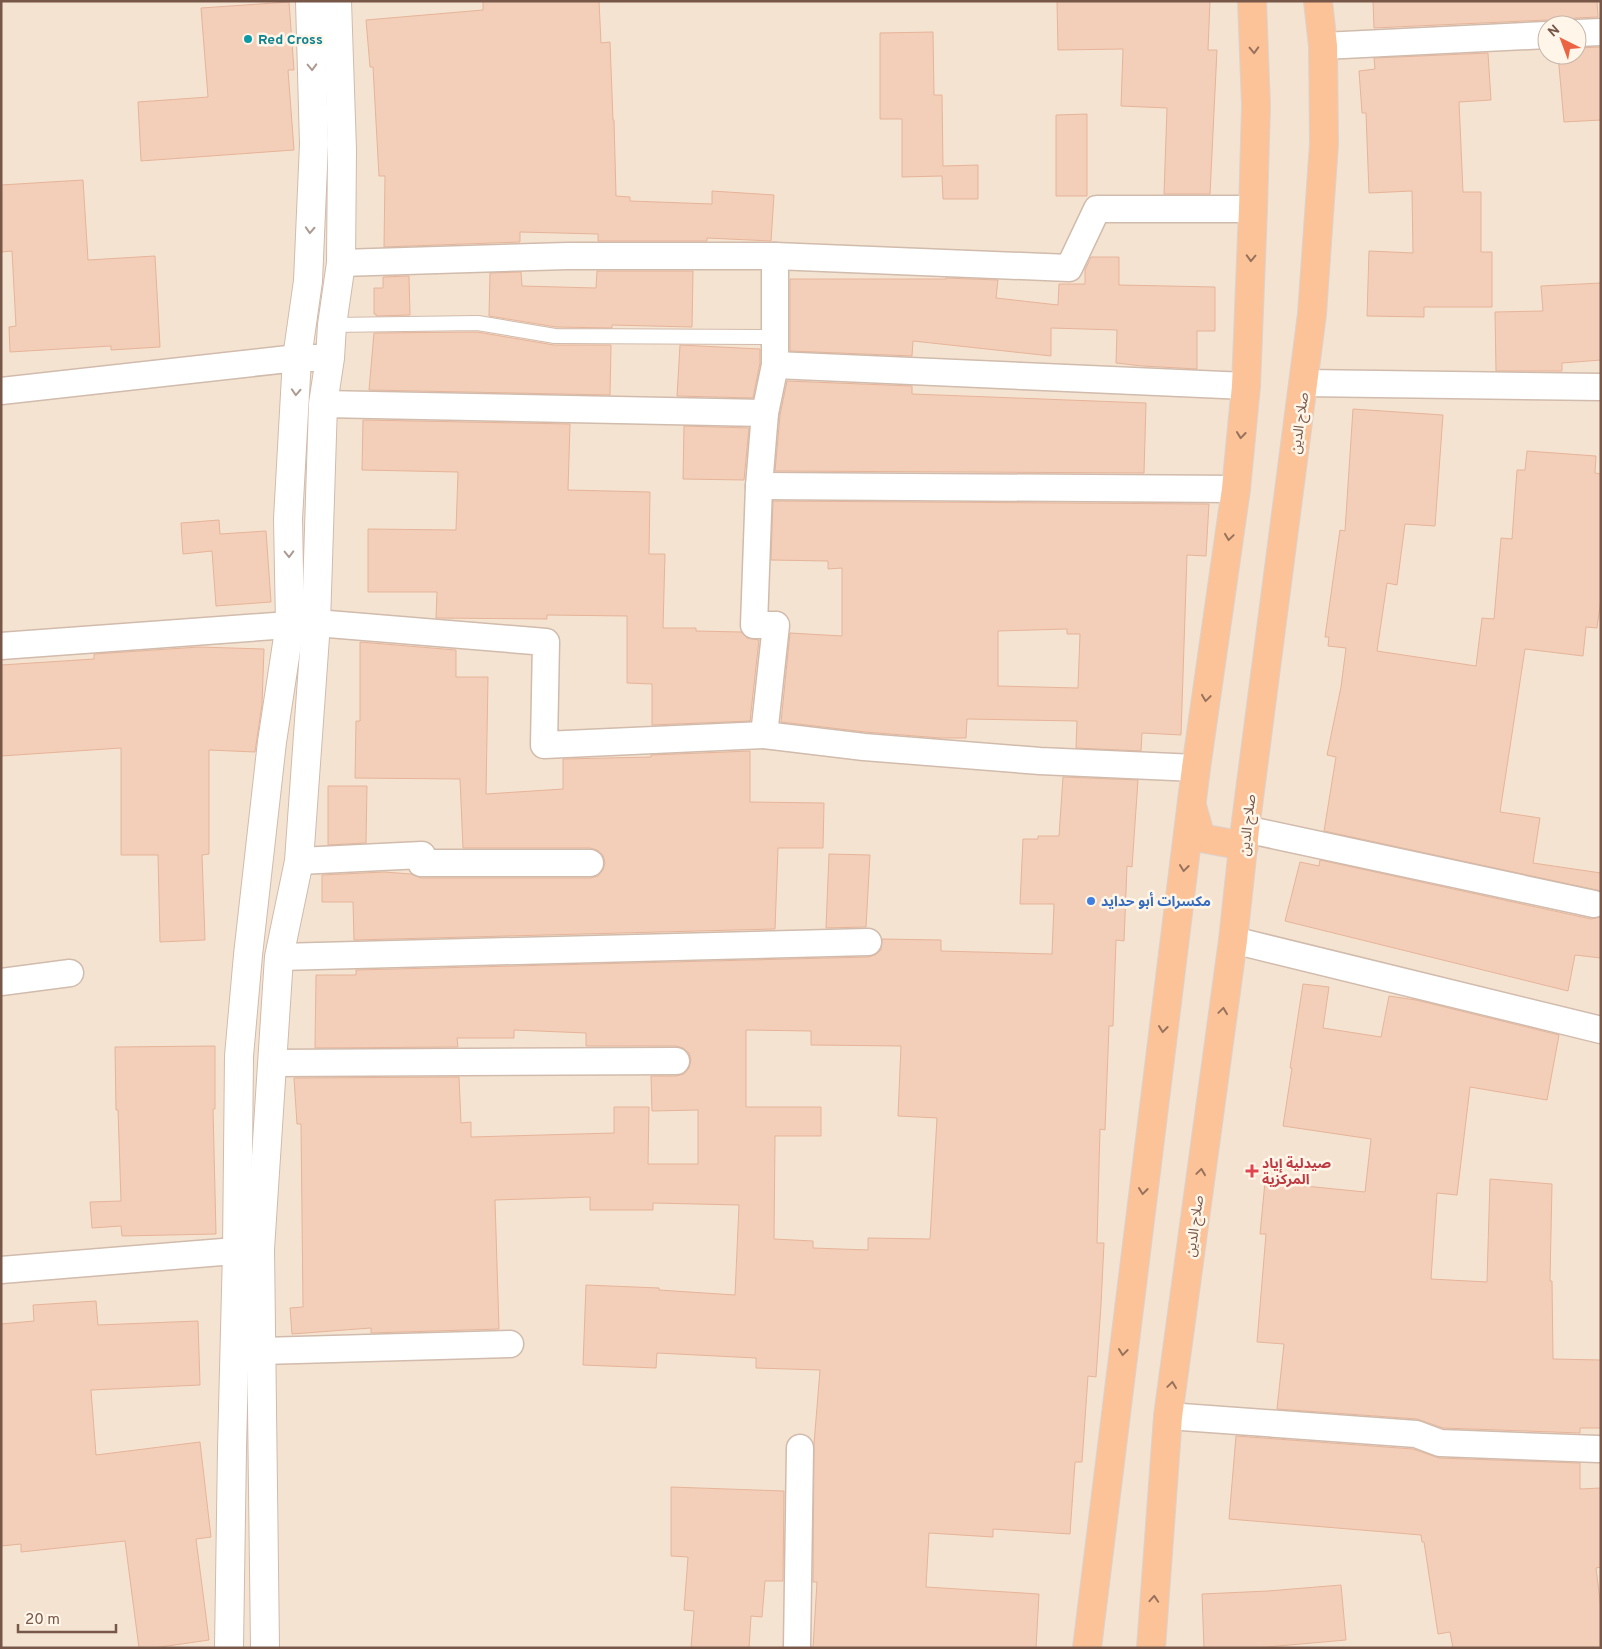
<svg xmlns="http://www.w3.org/2000/svg" width="1602" height="1649" font-family="Overpass,'Noto Sans Arabic',sans-serif">
	<style>
		.residential { fill: #f5e3d1; fill-rule: evenodd }
		.building { fill: #f3ceb9; stroke: #e6b499; fill-rule: evenodd }
		.lines { fill: none; stroke-linecap: round; stroke-linejoin: round }
		.service-casing { stroke: #d1bbac; stroke-width: 16 }
		.minor-casing { stroke: #d1bbac; stroke-width: 29 }
		.tertiary-casing { stroke: #d1bbac; stroke-width: 30 }
		.trunk-casing { stroke: #dbd3cf; stroke-width: 30 }
		.service { stroke: #fff; stroke-width: 14 }
		.minor { stroke: #fff; stroke-width: 26 }
		.tertiary { stroke: #fff; stroke-width: 28 }
		.trunk { stroke: #fcc298; stroke-width: 28 }
		.oneway { stroke: #98725c }
		.oneway2 { stroke: #ad9a91 }
		.culture-dot { fill: #0f9aa8; stroke: #fff6e9; stroke-width: 2 }
		.shop-dot { fill: #3f7fe0; stroke: #fff6e9; stroke-width: 2 }
		.health-dot { fill: #e0444e; stroke: #fff6e9; stroke-width: 2 }
		.labels { text-anchor: middle; stroke-width: 5; stroke-linejoin: round; paint-order: stroke }
		.culture-label { font-size: 14px; font-weight: bold; fill: #0d838f; stroke: #fff6e9; text-anchor: start }
		.street-label { font-size: 14px; fill: #765748; stroke: #fff6e9 }
		.shop-label { font-size: 14px; font-weight: bold; fill: #366cbe; stroke: #fff6e9; text-anchor: start }
		.health-label { font-size: 14px; font-weight: bold; fill: #be3a42; stroke: #fff6e9; text-anchor: start }
	</style>
	<rect width="100%" height="100%" fill="#fdf2e2"/>
	<path class="residential" d="M 1,1 L 1601,1 L 1601,1648 L 1,1648 ZM 1547,25 L 1577,25 L 1577,55 L 1547,55 Z"/>
	<g class="building">
		<path d="M 483,1 L 599,1 L 601,43 L 610,42 L 613,120 L 614,120 L 616,196 L 630,197 L 630,201 L 712,204 L 712,191 L 774,195 L 771,241 L 707,238 L 707,241 L 598,241 L 598,234 L 520,232 L 520,242 L 384,247 L 385,176 L 379,176 L 373,67 L 370,67 L 366,20 L 483,10 Z"/>
		<path d="M 1057,1 L 1210,1 L 1208,50 L 1217,50 L 1210,194 L 1164,194 L 1167,108 L 1121,106 L 1123,49 L 1058,50 Z"/>
		<path d="M 1373,1 L 1597,1 L 1598,17 L 1576,18 L 1569,20 L 1565,25 L 1558,25 L 1553,21 L 1546,20 L 1374,28 Z"/>
		<path d="M 289,2 L 294,70 L 288,70 L 294,150 L 141,161 L 138,102 L 208,97 L 201,8 Z"/>
		<path d="M 933,32 L 934,95 L 942,95 L 943,166 L 978,165 L 978,199 L 943,199 L 942,176 L 902,177 L 902,119 L 880,119 L 880,33 Z"/>
		<path d="M 1601,47 L 1601,120 L 1564,122 L 1558,55 L 1577,55 L 1577,48 Z"/>
		<path d="M 1488,53 L 1491,100 L 1459,102 L 1463,192 L 1481,192 L 1481,252 L 1492,252 L 1492,307 L 1424,307 L 1424,317 L 1367,316 L 1369,251 L 1413,253 L 1412,191 L 1369,193 L 1366,113 L 1362,113 L 1359,71 L 1375,69 L 1374,58 Z"/>
		<path d="M 1087,114 L 1087,196 L 1056,196 L 1056,115 Z"/>
		<path d="M 83,180 L 88,260 L 155,256 L 160,347 L 111,350 L 111,346 L 10,352 L 9,327 L 16,326 L 12,251 L 1,252 L 1,185 Z"/>
		<path d="M 1091,257 L 1119,257 L 1119,285 L 1215,287 L 1215,331 L 1197,331 L 1197,369 L 1142,366 L 1116,363 L 1117,330 L 1051,328 L 1051,356 L 913,341 L 912,356 L 790,351 L 790,279 L 946,279 L 946,278 L 998,280 L 996,298 L 1058,305 L 1059,284 L 1085,284 L 1085,270 Z"/>
		<path d="M 597,271 L 693,271 L 692,327 L 612,325 L 612,328 L 556,327 L 489,316 L 490,273 L 521,272 L 522,286 L 596,288 Z"/>
		<path d="M 409,276 L 410,315 L 376,316 L 376,314 L 374,314 L 374,288 L 383,288 L 383,277 Z"/>
		<path d="M 1601,283 L 1601,360 L 1562,363 L 1562,371 L 1496,371 L 1495,312 L 1543,311 L 1541,286 Z"/>
		<path d="M 477,332 L 554,345 L 611,345 L 610,395 L 369,390 L 374,333 Z"/>
		<path d="M 680,345 L 760,349 L 760,363 L 753,398 L 677,396 Z"/>
		<path d="M 787,381 L 912,386 L 912,394 L 1146,403 L 1144,473 L 775,471 L 780,415 Z"/>
		<path d="M 1353,409 L 1443,415 L 1435,526 L 1405,524 L 1397,585 L 1387,583 L 1377,651 L 1476,666 L 1482,618 L 1494,619 L 1501,538 L 1512,539 L 1517,470 L 1525,470 L 1527,451 L 1596,456 L 1595,473 L 1601,474 L 1601,599 L 1597,628 L 1586,627 L 1583,656 L 1525,649 L 1500,812 L 1540,818 L 1533,863 L 1601,873 L 1601,891 L 1324,831 L 1336,757 L 1327,755 L 1341,687 L 1346,648 L 1328,646 L 1329,637 L 1325,637 L 1340,530 L 1345,531 Z"/>
		<path d="M 363,420 L 570,424 L 568,490 L 650,492 L 649,554 L 665,554 L 663,628 L 696,628 L 696,631 L 741,632 L 747,638 L 759,640 L 750,721 L 652,725 L 652,684 L 627,683 L 627,616 L 547,615 L 547,619 L 436,618 L 437,592 L 368,592 L 368,529 L 456,530 L 458,472 L 362,470 Z"/>
		<path d="M 684,426 L 749,428 L 744,480 L 683,479 Z"/>
		<path d="M 773,501 L 1209,504 L 1206,556 L 1187,555 L 1181,735 L 1142,733 L 1141,751 L 1076,748 L 1077,721 L 967,719 L 966,738 L 940,738 L 865,732 L 781,722 L 790,633 L 842,636 L 842,568 L 828,569 L 828,561 L 771,560 ZM 1067,629 L 1067,634 L 1080,634 L 1078,688 L 998,686 L 998,631 Z"/>
		<path d="M 219,520 L 220,534 L 266,531 L 271,602 L 216,606 L 212,551 L 183,554 L 181,523 Z"/>
		<path d="M 360,642 L 456,650 L 456,677 L 488,677 L 486,794 L 563,789 L 563,759 L 651,757 L 651,755 L 750,751 L 750,802 L 824,803 L 823,848 L 778,848 L 775,929 L 354,940 L 353,902 L 322,902 L 322,875 L 384,872 L 411,874 L 421,878 L 590,878 L 598,876 L 603,870 L 605,863 L 603,855 L 597,850 L 590,848 L 463,848 L 460,779 L 355,778 L 356,721 L 360,721 Z"/>
		<path d="M 199,647 L 264,649 L 262,704 L 255,752 L 209,750 L 209,854 L 202,855 L 205,940 L 160,942 L 158,855 L 121,855 L 121,748 L 1,756 L 1,665 L 94,659 L 94,654 Z"/>
		<path d="M 1063,777 L 1138,780 L 1132,867 L 1127,866 L 1124,941 L 1116,940 L 1113,1026 L 1109,1026 L 1105,1130 L 1100,1129 L 1097,1243 L 1104,1243 L 1101,1305 L 1096,1377 L 1088,1376 L 1082,1462 L 1075,1462 L 1070,1534 L 993,1529 L 993,1537 L 929,1533 L 926,1587 L 1039,1594 L 1036,1648 L 813,1648 L 817,1582 L 813,1582 L 814,1444 L 820,1370 L 756,1368 L 756,1358 L 657,1353 L 656,1368 L 583,1365 L 586,1285 L 659,1288 L 659,1290 L 735,1295 L 739,1205 L 653,1203 L 653,1210 L 590,1210 L 590,1197 L 495,1200 L 499,1329 L 371,1333 L 371,1328 L 292,1334 L 290,1308 L 303,1307 L 301,1124 L 297,1124 L 294,1078 L 459,1077 L 461,1123 L 471,1122 L 471,1137 L 614,1133 L 614,1107 L 649,1107 L 648,1164 L 698,1164 L 698,1110 L 652,1111 L 651,1076 L 676,1076 L 684,1074 L 689,1068 L 691,1060 L 689,1053 L 683,1048 L 676,1046 L 586,1046 L 586,1033 L 514,1030 L 514,1038 L 457,1038 L 458,1047 L 315,1048 L 316,975 L 356,975 L 356,970 L 868,957 L 875,955 L 881,950 L 882,939 L 941,940 L 941,951 L 1052,954 L 1054,904 L 1020,904 L 1023,839 L 1038,839 L 1038,836 L 1059,836 ZM 746,1030 L 811,1031 L 811,1045 L 901,1046 L 898,1116 L 937,1118 L 930,1239 L 868,1238 L 868,1250 L 813,1248 L 813,1241 L 774,1239 L 775,1136 L 821,1136 L 821,1107 L 746,1107 Z"/>
		<path d="M 328,786 L 367,786 L 366,843 L 328,845 Z"/>
		<path d="M 829,854 L 870,855 L 866,927 L 826,928 Z"/>
		<path d="M 1320,860 L 1591,919 L 1601,917 L 1601,958 L 1575,955 L 1568,991 L 1285,921 L 1300,862 L 1319,866 Z"/>
		<path d="M 1303,984 L 1329,987 L 1323,1028 L 1381,1037 L 1389,996 L 1416,1000 L 1559,1035 L 1547,1100 L 1470,1087 L 1457,1195 L 1437,1193 L 1431,1279 L 1487,1282 L 1490,1179 L 1552,1184 L 1550,1281 L 1552,1281 L 1553,1359 L 1601,1360 L 1601,1428 L 1580,1428 L 1580,1433 L 1443,1428 L 1417,1419 L 1277,1409 L 1284,1344 L 1257,1342 L 1266,1234 L 1260,1234 L 1265,1182 L 1365,1192 L 1371,1139 L 1283,1126 L 1292,1068 L 1290,1068 Z"/>
		<path d="M 215,1046 L 215,1109 L 213,1109 L 216,1234 L 122,1236 L 121,1226 L 92,1228 L 90,1202 L 121,1201 L 118,1110 L 116,1110 L 115,1047 Z"/>
		<path d="M 96,1301 L 98,1325 L 198,1321 L 200,1385 L 91,1390 L 96,1455 L 200,1442 L 211,1537 L 196,1539 L 209,1640 L 154,1648 L 139,1648 L 125,1541 L 21,1552 L 21,1544 L 1,1546 L 1,1324 L 34,1321 L 33,1305 Z"/>
		<path d="M 1236,1436 L 1413,1449 L 1439,1458 L 1580,1463 L 1580,1489 L 1601,1488 L 1601,1567 L 1596,1568 L 1601,1609 L 1601,1648 L 1453,1648 L 1450,1632 L 1438,1634 L 1424,1542 L 1422,1542 L 1421,1535 L 1229,1519 Z"/>
		<path d="M 671,1487 L 784,1491 L 783,1581 L 765,1581 L 762,1617 L 751,1616 L 749,1648 L 691,1648 L 694,1611 L 684,1610 L 688,1557 L 671,1556 Z"/>
		<path d="M 1341,1585 L 1346,1640 L 1256,1648 L 1204,1648 L 1202,1594 L 1268,1591 Z"/>
	</g>
	<g class="lines">
		<g class="service-casing">
			<path id="service" d="M 332,325 L 478,323 L 555,336 L 775,337"/>
		</g>
		<g class="minor-casing">
			<g id="minor">
				<path d="M 1577,33 L 1601,32"/>
				<path d="M 1323,46 L 1547,35"/>
				<path d="M 341,263 L 568,256 L 775,256 L 1069,268 L 1097,209 L 1253,209"/>
				<path d="M 775,365 L 1246,386"/>
				<path d="M 1304,383 L 1601,387"/>
				<path d="M 1,391 L 297,358 L 330,358"/>
				<path d="M 323,404 L 765,413"/>
				<path d="M 759,486 L 1236,489"/>
				<path d="M 1,646 L 316,623 L 546,642 L 544,745 L 764,735 L 864,747 L 1040,761 L 1196,768"/>
				<path d="M 764,735 L 776,625 L 754,625 L 759,486 L 765,413 L 775,365 L 775,256"/>
				<path d="M 1245,829 L 1594,904"/>
				<path d="M 299,861 L 422,855 L 421,863 L 590,863"/>
				<path d="M 1233,940 L 1601,1030"/>
				<path d="M 279,957 L 868,942"/>
				<path d="M 1,982 L 70,973"/>
				<path d="M 272,1063 L 676,1061"/>
				<path d="M 1,1270 L 260,1249"/>
				<path d="M 262,1351 L 510,1344"/>
				<path d="M 1168,1416 L 1416,1434 L 1440,1443 L 1598,1449"/>
				<path d="M 797,1648 L 800,1448"/>
			</g>
		</g>
		<g class="tertiary-casing">
			<g id="tertiary">
				<path d="M 229,1648 L 232,1448 L 237,1251 L 239,1056 L 248,955 L 272,742 L 290,624 L 288,519 L 297,358 L 308,281 L 314,144 L 310,1"/>
				<path d="M 265,1648 L 260,1249 L 279,957 L 299,861 L 316,623 L 323,404 L 330,358 L 332,325 L 341,263 L 342,150 L 337,1"/>
			</g>
		</g>
		<g class="trunk-casing">
			<g id="trunk">
				<path d="M 1192,806 L 1201,838 L 1244,846"/>
				<path d="M 1087,1648 L 1196,768 L 1236,489 L 1246,386 L 1253,209 L 1256,106 L 1252,1"/>
				<path d="M 1151,1648 L 1168,1416 L 1233,940 L 1245,829 L 1312,314 L 1324,144 L 1323,46 L 1318,1"/>
			</g>
		</g>
		<use href="#service" class="service"/>
		<use href="#minor" class="minor"/>
		<use href="#tertiary" class="tertiary"/>
		<use href="#trunk" class="trunk"/>
	</g>
	<defs><path id="oneway-chevron" d="M-2-3.5L2.5 0L-2 3.5" fill="none" stroke-width="1.6" stroke-linecap="round" stroke-linejoin="round" transform="scale(1.25)"/></defs>
	<g class="oneway">
		<use href="#oneway-chevron" transform="translate(1254 50) rotate(88)"/>
		<use href="#oneway-chevron" transform="translate(1251 258) rotate(92)"/>
		<use href="#oneway-chevron" transform="translate(1241 435) rotate(96)"/>
		<use href="#oneway-chevron" transform="translate(1229 537) rotate(98)"/>
		<use href="#oneway-chevron" transform="translate(1206 698) rotate(98)"/>
		<use href="#oneway-chevron" transform="translate(1184 868) rotate(97)"/>
		<use href="#oneway-chevron" transform="translate(1223 1011) rotate(-82)"/>
		<use href="#oneway-chevron" transform="translate(1163 1029) rotate(97)"/>
		<use href="#oneway-chevron" transform="translate(1201 1172) rotate(-82)"/>
		<use href="#oneway-chevron" transform="translate(1143 1191) rotate(97)"/>
		<use href="#oneway-chevron" transform="translate(1123 1352) rotate(97)"/>
		<use href="#oneway-chevron" transform="translate(1172 1385) rotate(-82)"/>
		<use href="#oneway-chevron" transform="translate(1154 1599) rotate(-86)"/>
	</g>
	<g class="oneway2">
		<use href="#oneway-chevron" transform="translate(312 67) rotate(88)"/>
		<use href="#oneway-chevron" transform="translate(310 230) rotate(93)"/>
		<use href="#oneway-chevron" transform="translate(296 392) rotate(93)"/>
		<use href="#oneway-chevron" transform="translate(289 554) rotate(89)"/>
	</g>
	<circle class="culture-dot" cx="248" cy="39" r="5"/>
	<circle class="shop-dot" cx="1091" cy="901" r="5"/>
	<path class="health-dot" d="M1249.5 1163.5h5v5h5v5h-5v5h-5v-5h-5v-5h5z"/>
	<g class="labels">
		<g class="culture-label">
			<text x="258" y="44">Red Cross</text>
		</g>
		<g class="street-label">
			<text transform="translate(1299 423) rotate(-82)" y="5">صلاح الدين</text>
			<text transform="translate(1247 825) rotate(-84)" y="5">صلاح الدين</text>
			<text transform="translate(1194 1226) rotate(-82)" y="5">صلاح الدين</text>
		</g>
		<g class="shop-label">
			<text x="1101" y="906">مكسرات أبو حدايد</text>
		</g>
		<g class="health-label">
			<text x="1262" y="1168">صيدلية إياد<tspan x="1262" dy="16">المركزية</tspan></text>
		</g>
	</g>
	<rect width="1602" height="1649" fill="none" stroke="#765748" stroke-width="5"/>
	<g transform="translate(1562 40) rotate(318)"><circle r="24" fill="#fff6e9" stroke="#c8b6a9"/>
	<path d="M0-4L9 19L0 12L-9 19Z" fill="#eb6343"/>
	<text y="-8" font-size="14" font-weight="bold" text-anchor="middle" fill="#765748">N</text>
	</g>
	<path d="M18 1624v8h98v-8" fill="none" stroke="#765748" stroke-width="2.5"/>
	<text x="25" y="1624" font-size="15" fill="#765748" stroke="#fff6e9" stroke-width="4" paint-order="stroke">20 m</text>
</svg>
